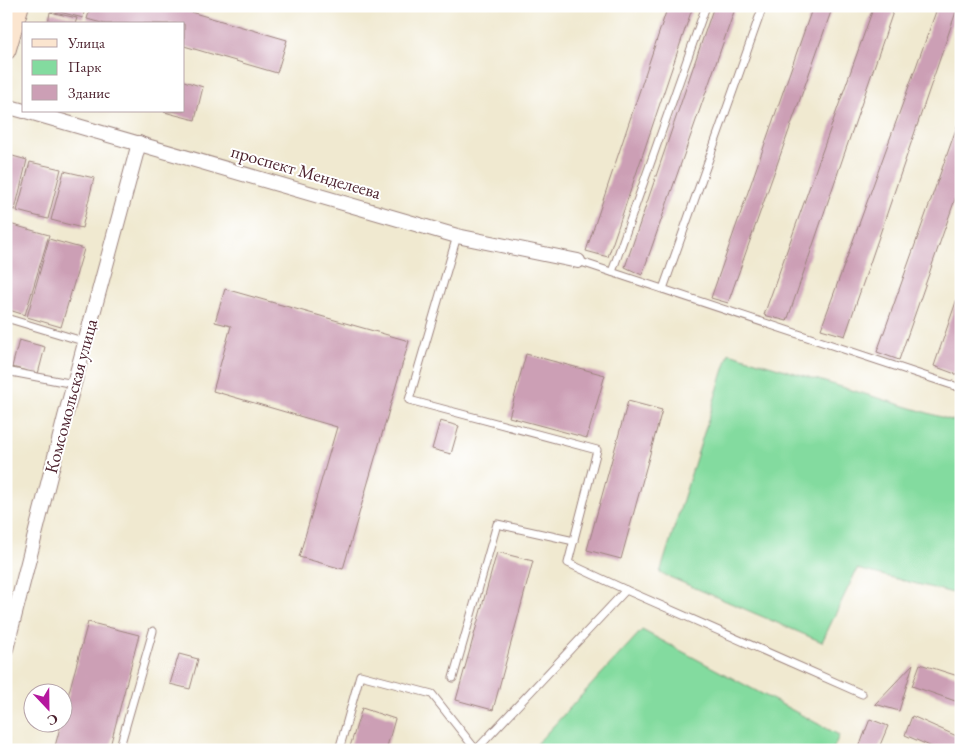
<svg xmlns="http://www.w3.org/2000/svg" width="967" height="756" font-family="'EB Garamond',serif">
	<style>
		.green { fill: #83db9f; stroke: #667d65 }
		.building { fill: #cc9fb5 }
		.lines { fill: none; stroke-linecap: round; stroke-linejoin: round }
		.lane-casing { stroke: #9d847e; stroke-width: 9 }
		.street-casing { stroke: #9d847e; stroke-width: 16 }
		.secondary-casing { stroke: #9d847e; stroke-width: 21 }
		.lane { stroke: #fff; stroke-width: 7 }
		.street { stroke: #fff; stroke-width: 14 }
		.secondary { stroke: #fbe5cf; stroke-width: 19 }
		.labels { text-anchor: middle; stroke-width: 4; stroke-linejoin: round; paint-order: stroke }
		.street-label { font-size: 18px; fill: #4a1f2b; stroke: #fff }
	</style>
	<rect width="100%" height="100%" fill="#fff"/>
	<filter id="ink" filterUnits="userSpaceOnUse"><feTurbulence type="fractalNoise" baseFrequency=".02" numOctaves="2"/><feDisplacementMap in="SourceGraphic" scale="10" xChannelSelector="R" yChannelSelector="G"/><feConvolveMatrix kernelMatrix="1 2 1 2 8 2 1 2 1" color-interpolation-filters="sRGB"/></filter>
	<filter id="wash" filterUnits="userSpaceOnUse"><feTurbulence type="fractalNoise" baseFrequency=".0096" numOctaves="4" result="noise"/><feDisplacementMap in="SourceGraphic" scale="20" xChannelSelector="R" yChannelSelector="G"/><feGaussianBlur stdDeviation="1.12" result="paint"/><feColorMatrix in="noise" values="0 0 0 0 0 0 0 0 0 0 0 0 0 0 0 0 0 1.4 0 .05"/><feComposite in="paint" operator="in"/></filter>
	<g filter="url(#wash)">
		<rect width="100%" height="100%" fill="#f0e9d0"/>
		<g class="green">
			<path d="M 729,353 L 961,423 L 961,595 L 857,569 L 822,642 L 660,573 Z"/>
			<path d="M 642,630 L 839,735 L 833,750 L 531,750 Z"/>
		</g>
		<g id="blocks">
			<g class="building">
				<path d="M 57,6 L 85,6 L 83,18 L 56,11 Z"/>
				<path d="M 91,6 L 170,6 L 287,40 L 277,73 L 184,46 L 184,24 L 105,24 L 87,19 Z"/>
				<path d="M 668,6 L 693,6 L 608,257 L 586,251 Z"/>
				<path d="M 714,6 L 736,6 L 642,275 L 625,267 Z"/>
				<path d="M 813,6 L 833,6 L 728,303 L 711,298 Z"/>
				<path d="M 874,6 L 895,6 L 787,321 L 764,315 Z"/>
				<path d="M 938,6 L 958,6 L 845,336 L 821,329 Z"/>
				<path d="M 50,12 L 77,18 L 75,24 L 48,24 Z"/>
				<path d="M 184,81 L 203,87 L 195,120 L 164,112 L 184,111 Z"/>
				<path d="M 961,115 L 961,182 L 899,360 L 877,352 Z"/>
				<path d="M 9,155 L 27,160 L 15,210 L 6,208 L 6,168 Z"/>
				<path d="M 30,162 L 61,169 L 48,219 L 17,211 Z"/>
				<path d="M 64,171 L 94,178 L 82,228 L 51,220 Z"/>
				<path d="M 6,223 L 49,235 L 25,315 L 6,309 Z"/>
				<path d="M 49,239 L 84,249 L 61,327 L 27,317 Z"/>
				<path d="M 225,289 L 409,341 L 343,569 L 299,557 L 337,427 L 213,391 L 231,326 L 215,322 Z"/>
				<path d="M 960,290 L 961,368 L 958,375 L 934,366 Z"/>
				<path d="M 19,340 L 45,347 L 38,374 L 12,367 Z"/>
				<path d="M 526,354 L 605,375 L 587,438 L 509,417 Z"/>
				<path d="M 628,401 L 662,410 L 621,559 L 587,550 Z"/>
				<path d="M 440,421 L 459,426 L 451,454 L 432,449 Z"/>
				<path d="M 497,552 L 533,561 L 493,710 L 456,700 Z"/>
				<path d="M 88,622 L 139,635 L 109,750 L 54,750 L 61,724 L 62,724 L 62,718 Z"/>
				<path d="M 179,654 L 198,659 L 190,689 L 170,684 Z"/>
				<path d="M 913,664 L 899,711 L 875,704 Z"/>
				<path d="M 920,664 L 961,677 L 961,703 L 912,686 Z"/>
				<path d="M 362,708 L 395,719 L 386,750 L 349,750 Z"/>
				<path d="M 912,716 L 961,738 L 961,750 L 939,750 L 905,735 Z"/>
				<path d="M 870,719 L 888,726 L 878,750 L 858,750 Z"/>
			</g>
		</g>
	</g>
	<g filter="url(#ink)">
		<use href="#blocks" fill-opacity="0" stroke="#9d847e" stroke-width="1"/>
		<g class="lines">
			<g class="lane-casing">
				<g id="lane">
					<path d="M 457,236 L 409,400 L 597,450 L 568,563 L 626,590 L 862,694"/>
					<path d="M 578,261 L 961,388"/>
					<path d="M 612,272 L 706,6"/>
					<path d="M 663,289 L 763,6"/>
					<path d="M 6,318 L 86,342"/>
					<path d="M 6,371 L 74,384"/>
					<path d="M 453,678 L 497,524 L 574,541"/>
					<path d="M 119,750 L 153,631"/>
					<path d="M 339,750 L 360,675 L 432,694 L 476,750"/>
					<path d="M 476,750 L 626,590"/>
				</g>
			</g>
			<g class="street-casing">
				<g id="street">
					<path d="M 6,106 L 24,111"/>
					<path d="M 26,111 L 457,236 L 578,261"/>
					<path d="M 6,649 L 65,417 L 139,143"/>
				</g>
			</g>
			<g class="secondary-casing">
				<path id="secondary" d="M 6,50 L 19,6"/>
			</g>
			<use href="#lane" class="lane"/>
			<use href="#street" class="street"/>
			<use href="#secondary" class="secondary"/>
		</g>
	</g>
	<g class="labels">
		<g class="street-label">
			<text transform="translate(306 172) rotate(16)" y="6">проспект Менделеева</text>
			<text transform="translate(71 396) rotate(-75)" y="6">Комсомольская улица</text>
		</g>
	</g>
	<rect width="967" height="756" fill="none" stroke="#fff" stroke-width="25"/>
	<rect x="22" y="22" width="162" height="90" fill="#ffffff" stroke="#b7a5aa"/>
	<rect x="32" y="39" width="25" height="8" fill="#fbe5cf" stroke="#b7a5aa"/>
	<text x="68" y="48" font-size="15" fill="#4a1f2b">Улица</text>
	<rect x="32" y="60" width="25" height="15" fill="#83db9f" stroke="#b7a5aa"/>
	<text x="68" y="72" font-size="15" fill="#4a1f2b">Парк</text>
	<rect x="32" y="85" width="25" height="15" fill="#cc9fb5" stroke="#b7a5aa"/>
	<text x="68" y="98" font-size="15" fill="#4a1f2b">Здание</text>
	<g transform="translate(48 708) rotate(158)"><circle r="24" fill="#ffffff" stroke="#b7a5aa"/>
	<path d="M0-4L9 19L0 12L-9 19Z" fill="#b5179e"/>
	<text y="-8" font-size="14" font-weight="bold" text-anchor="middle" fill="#4a1f2b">С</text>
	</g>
</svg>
